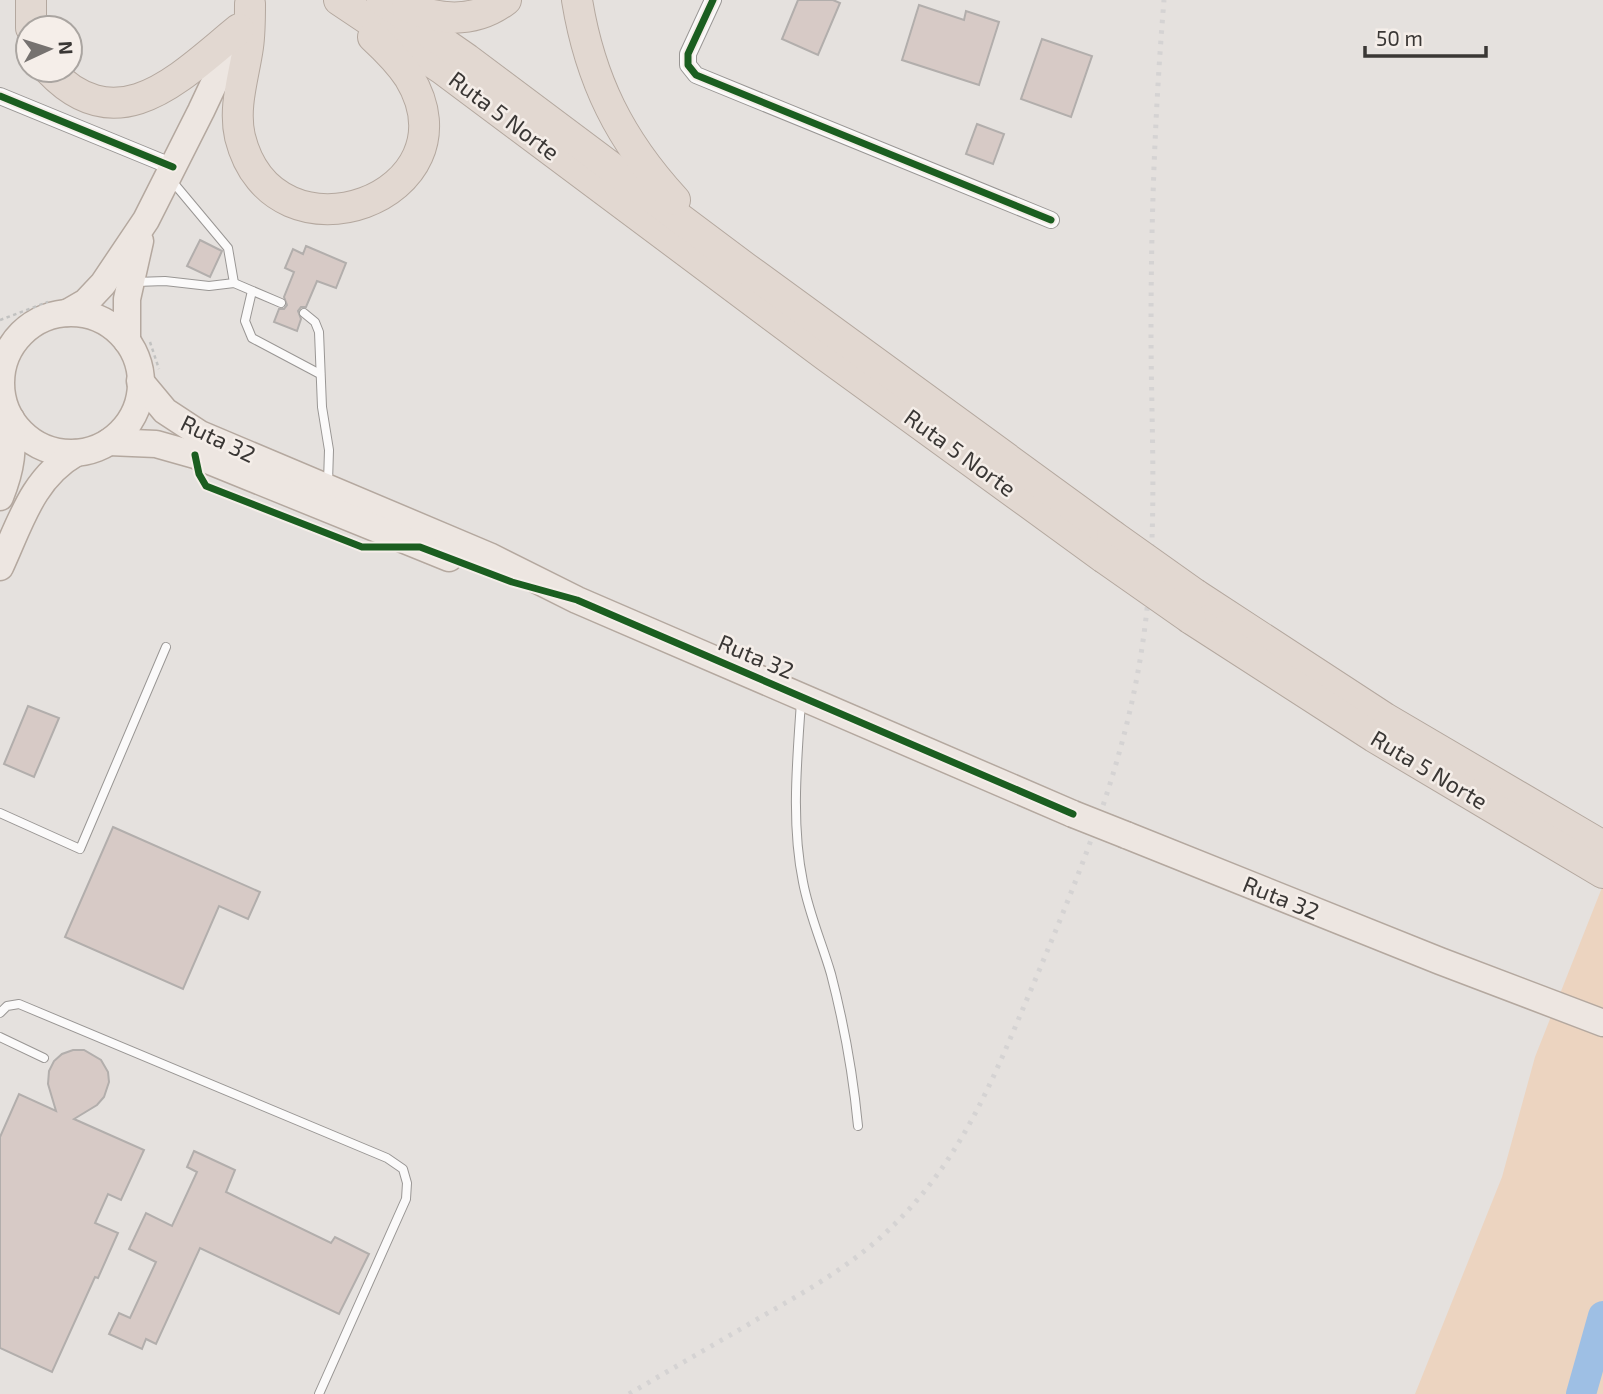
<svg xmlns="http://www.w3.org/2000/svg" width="1603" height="1394" font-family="'Exo 2',sans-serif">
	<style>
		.green { fill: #ecd4c0 }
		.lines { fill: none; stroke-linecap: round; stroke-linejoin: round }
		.river { stroke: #9ebfe4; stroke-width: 30 }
		.building { fill: #d7cac6; stroke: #b2aeac; stroke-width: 2 }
		.service-casing { stroke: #999694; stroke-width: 10 }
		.minor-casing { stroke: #999694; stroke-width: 18 }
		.primary-casing { stroke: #b4a89f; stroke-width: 29 }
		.motorway-casing { stroke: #b4a89f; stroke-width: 32 }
		.path { stroke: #c2c2c1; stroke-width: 2.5; stroke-dasharray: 3.5 3.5; stroke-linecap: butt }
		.service { stroke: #fbfafa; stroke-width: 8 }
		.minor { stroke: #fbfafa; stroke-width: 16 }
		.primary { stroke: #ede6e1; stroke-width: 26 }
		.motorway { stroke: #e2d8d1; stroke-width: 30 }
		.rail { stroke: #d5d3d3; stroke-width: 5; stroke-dasharray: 3.5 7; stroke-linecap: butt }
		.primary-bridge-casing { stroke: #b4a89f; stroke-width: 29; stroke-linecap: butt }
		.motorway-bridge-casing { stroke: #b4a89f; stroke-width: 32; stroke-linecap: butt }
		.primary-bridge { stroke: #ede6e1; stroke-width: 26 }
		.motorway-bridge { stroke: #e2d8d1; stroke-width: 30 }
		.cycleway-casing { stroke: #f5eee9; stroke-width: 11 }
		.cycleway { stroke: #1b5e20; stroke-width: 7 }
		.labels { text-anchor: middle; stroke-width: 5; stroke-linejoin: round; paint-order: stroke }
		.street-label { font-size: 23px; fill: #3a3735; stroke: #f5eee9 }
	</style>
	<rect width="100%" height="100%" fill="#e5e1de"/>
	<path class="green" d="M 1603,885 L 1603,1394 L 1415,1394 L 1502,1177 L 1535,1057 Z"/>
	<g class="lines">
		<path class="river" d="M 1581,1394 L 1603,1316"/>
	</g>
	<g class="building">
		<path d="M 798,0 L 833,0 L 840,3 L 818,55 L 782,39 Z"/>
		<path d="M 919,5 L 964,20 L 966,11 L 999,22 L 979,85 L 902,60 Z"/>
		<path d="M 1042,39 L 1092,56 L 1071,117 L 1021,99 Z"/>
		<path d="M 977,124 L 1004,134 L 993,164 L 966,154 Z"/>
		<path d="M 200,240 L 222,251 L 210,277 L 187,266 Z"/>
		<path d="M 306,246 L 346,263 L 336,288 L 317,281 L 306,307 L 301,307 L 298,311 L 301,319 L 297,331 L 274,322 L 279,309 L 284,309 L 287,305 L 284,297 L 294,272 L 285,268 L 293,249 L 303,254 Z"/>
		<path d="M 28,706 L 59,718 L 34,777 L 4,764 Z"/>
		<path d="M 113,827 L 260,892 L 248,919 L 219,906 L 183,989 L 65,937 Z"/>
		<path d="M 73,1050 L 84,1050 L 101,1060 L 108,1072 L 109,1082 L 104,1097 L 97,1105 L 74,1119 L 144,1150 L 121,1200 L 108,1194 L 95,1223 L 118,1233 L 98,1278 L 95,1277 L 52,1372 L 0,1348 L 0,1137 L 19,1094 L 56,1111 L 48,1084 L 49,1071 L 54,1061 L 62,1054 Z"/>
		<path d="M 194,1151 L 235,1170 L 226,1192 L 331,1243 L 335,1237 L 369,1254 L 339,1314 L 200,1248 L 156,1344 L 146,1339 L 142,1349 L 109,1334 L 119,1313 L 130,1318 L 156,1262 L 129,1249 L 146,1213 L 172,1226 L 197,1172 L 187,1167 Z"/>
	</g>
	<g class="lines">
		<g class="service-casing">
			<g id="service">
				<path d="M 172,181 L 228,248 L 234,283"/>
				<path d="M 136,282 L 165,281 L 209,286 L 234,283 L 281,303"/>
				<path d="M 252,291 L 245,321 L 252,338 L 320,374"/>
				<path d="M 304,313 L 315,322 L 319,332 L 322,407 L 329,450 L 328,482"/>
				<path d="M 801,702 C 797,761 791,824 803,882 C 809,914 822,943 831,974 C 844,1024 853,1074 858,1126"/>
				<path d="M 0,813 L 80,849 L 166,647"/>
				<path d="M 0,1013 L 7,1006 L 19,1004 L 387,1158 L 403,1169 L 407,1183 L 406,1199 L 319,1394"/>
				<path d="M 0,1037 L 44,1058"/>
			</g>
		</g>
		<g class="minor-casing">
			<g id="minor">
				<path d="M 713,0 L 688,54 L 688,65 L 696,75 L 1051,220"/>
				<path d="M 0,96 L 173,167"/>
			</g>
		</g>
		<g class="primary-casing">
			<g id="primary">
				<path d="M 67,313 L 86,302 L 103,284 L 146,220 L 201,111 L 240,28"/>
				<circle cx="71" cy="383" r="70"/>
				<path d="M 127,341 L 127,299 L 140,241"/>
				<path d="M 140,381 L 165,411 L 200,434 L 489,556 L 577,600 L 1073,814"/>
				<path d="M 109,442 L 156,444 L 195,455 L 449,558"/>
				<path d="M 0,497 C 12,467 13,450 11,419"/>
				<path d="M 0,567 C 20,524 32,478 76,453"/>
				<path d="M 1126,835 L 1440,961 L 1603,1023"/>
			</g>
		</g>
		<g class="motorway-casing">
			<g id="motorway">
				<path d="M 339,0 L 442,69 L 826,356 L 1104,558"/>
				<path d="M 382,0 L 467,59 L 746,268 L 1112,535"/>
				<path d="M 577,0 C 590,80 620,140 675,200"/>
				<path d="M 250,4 C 250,19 250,33 248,47 C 244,76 233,107 240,137 C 274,273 481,196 409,77 C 399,62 386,49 373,37"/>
				<path d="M 407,7 C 441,21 476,23 506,0"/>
				<path d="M 31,28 L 31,0"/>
				<path d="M 49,70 C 119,144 181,76 239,29"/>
				<path d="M 1195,594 L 1385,718 L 1603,846"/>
				<path d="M 1191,619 L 1374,737 L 1603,873"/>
			</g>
		</g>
		<g class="path">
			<path d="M 0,320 L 48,302"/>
			<path d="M 150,342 L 159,369"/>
		</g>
		<use href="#service" class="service"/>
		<use href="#minor" class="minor"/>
		<use href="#primary" class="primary"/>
		<use href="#motorway" class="motorway"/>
		<path class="rail" d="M 629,1394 C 673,1368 717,1343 761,1317 C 803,1293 845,1269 881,1237 C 961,1165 992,1081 1033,985 C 1083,866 1129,755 1145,626 C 1158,527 1151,428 1151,329 C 1151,219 1155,109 1164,0"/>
		<g class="primary-bridge-casing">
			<path id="primary-bridge" d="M 1073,814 L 1126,835"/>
		</g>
		<g class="motorway-bridge-casing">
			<g id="motorway-bridge">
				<path d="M 1112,535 L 1195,594"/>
				<path d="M 1104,558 L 1191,619"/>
			</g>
		</g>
		<use href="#primary-bridge" class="primary-bridge"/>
		<use href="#motorway-bridge" class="motorway-bridge"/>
		<g class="cycleway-casing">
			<g id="cycleway">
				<path d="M 713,0 L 688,54 L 688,65 L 696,75 L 1051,220"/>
				<path d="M 0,96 L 173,167"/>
				<path d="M 195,455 L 199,474 L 206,486 L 362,547 L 420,547 L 512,582 L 577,600 L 1073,814"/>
			</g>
		</g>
		<use href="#cycleway" class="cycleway"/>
	</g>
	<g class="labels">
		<g class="street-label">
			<text transform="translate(504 116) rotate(37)" y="8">Ruta 5 Norte</text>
			<text transform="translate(218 439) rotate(26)" y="8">Ruta 32</text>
			<text transform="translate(960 453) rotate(36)" y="8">Ruta 5 Norte</text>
			<text transform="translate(756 657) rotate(23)" y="8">Ruta 32</text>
			<text transform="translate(1429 770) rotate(31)" y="8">Ruta 5 Norte</text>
			<text transform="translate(1281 898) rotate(22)" y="8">Ruta 32</text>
		</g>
	</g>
	<g transform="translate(49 49) rotate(86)"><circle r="33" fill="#f5eee9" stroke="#aaa5a1" stroke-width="2"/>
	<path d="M0-5L12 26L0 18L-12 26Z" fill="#767270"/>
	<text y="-10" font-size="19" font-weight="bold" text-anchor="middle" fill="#3a3735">N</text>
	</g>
	<path d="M1365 46v10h121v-10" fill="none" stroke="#3a3735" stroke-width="3.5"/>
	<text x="1376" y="46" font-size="21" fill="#3a3735" stroke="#f5eee9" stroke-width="5" paint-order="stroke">50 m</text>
</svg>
